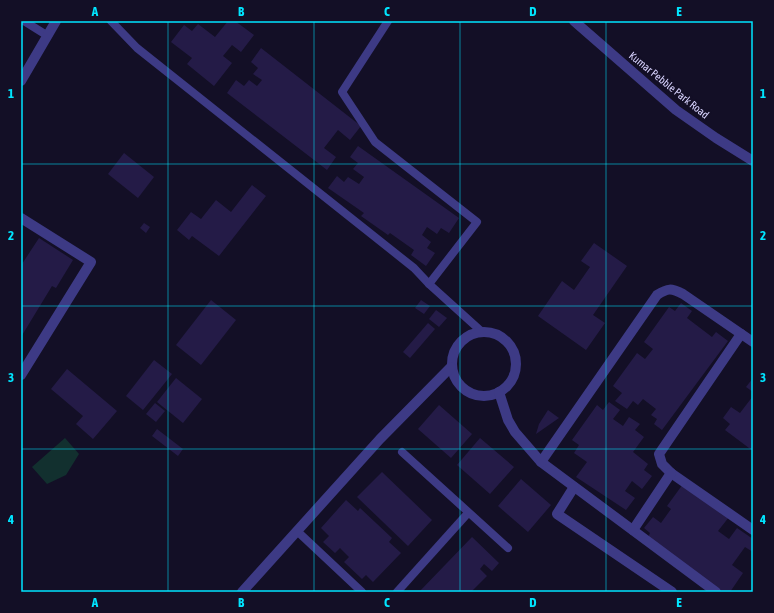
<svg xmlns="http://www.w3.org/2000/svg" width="774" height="613" font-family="'Asap Condensed',sans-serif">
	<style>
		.green { fill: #12302f }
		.building { fill: #241b47 }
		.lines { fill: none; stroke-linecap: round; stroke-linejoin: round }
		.lane { stroke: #3d3a85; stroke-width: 8 }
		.street { stroke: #3d3a85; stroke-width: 10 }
		.grid { fill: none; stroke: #00e5ff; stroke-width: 1; stroke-opacity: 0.55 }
		.labels { text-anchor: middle; stroke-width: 4; stroke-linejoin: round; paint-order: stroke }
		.street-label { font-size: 11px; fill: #d9d4ff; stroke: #130f26 }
		.neatline { fill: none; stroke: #00e5ff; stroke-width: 1.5 }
		.grid-label { font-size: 13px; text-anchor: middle; font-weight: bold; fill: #00e5ff }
	</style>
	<rect width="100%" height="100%" fill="#130f26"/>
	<path class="green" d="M 65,438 L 79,454 L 66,475 L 47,484 L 32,467 Z"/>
	<g class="building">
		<path d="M 228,21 L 235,21 L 254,35 L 241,52 L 232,45 L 223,56 L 232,63 L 214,86 L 187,64 L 192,58 L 171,42 L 184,25 L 192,31 L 198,24 L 215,37 Z"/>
		<path d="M 261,48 L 361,126 L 350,140 L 338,130 L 324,148 L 336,157 L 327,170 L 227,93 L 236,80 L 244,86 L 249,80 L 257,86 L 262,80 L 253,74 L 258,68 L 251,62 Z"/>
		<path d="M 358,146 L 459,218 L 449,233 L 441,228 L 437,234 L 427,227 L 422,235 L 431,242 L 427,248 L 435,253 L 426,266 L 411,255 L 414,250 L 390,233 L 388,235 L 361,216 L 364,213 L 328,188 L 337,176 L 344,182 L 348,177 L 359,184 L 364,177 L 353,169 L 358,163 L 350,157 Z"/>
		<path d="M 124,153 L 154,177 L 138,198 L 108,174 Z"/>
		<path d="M 252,185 L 266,196 L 219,256 L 192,236 L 189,240 L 177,230 L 191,212 L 201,219 L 216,200 L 231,212 Z"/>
		<path d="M 144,223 L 150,227 L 146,233 L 140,228 Z"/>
		<path d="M 39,238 L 73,260 L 56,288 L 52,286 L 21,337 L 21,264 L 22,264 Z"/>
		<path d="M 594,243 L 627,266 L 593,315 L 605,323 L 586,350 L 538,316 L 562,281 L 574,290 L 590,267 L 581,261 Z"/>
		<path d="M 211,300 L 236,320 L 201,365 L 176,345 Z"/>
		<path d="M 421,300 L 430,306 L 424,314 L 415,308 Z"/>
		<path d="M 681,303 L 692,311 L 687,318 L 712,337 L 716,332 L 728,341 L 662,430 L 654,424 L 657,419 L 651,415 L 656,409 L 643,399 L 638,405 L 633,401 L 627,409 L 615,401 L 622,393 L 613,386 L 637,353 L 645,359 L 653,349 L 644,342 L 669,307 L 675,311 Z"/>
		<path d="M 436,310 L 447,318 L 439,327 L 429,319 Z"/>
		<path d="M 428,323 L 435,329 L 410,358 L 403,352 Z"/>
		<path d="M 154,360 L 172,374 L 143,410 L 126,396 Z"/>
		<path d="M 67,369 L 117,411 L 93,439 L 76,424 L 83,416 L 51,389 Z"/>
		<path d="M 176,378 L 202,399 L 183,423 L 157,402 Z"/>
		<path d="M 753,378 L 753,392 L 746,387 Z"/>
		<path d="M 753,396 L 753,451 L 725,430 L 730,424 L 723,418 L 731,407 L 740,413 Z"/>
		<path d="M 609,402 L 620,410 L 613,419 L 623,426 L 629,417 L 640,424 L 635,430 L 644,437 L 633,452 L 648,464 L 644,470 L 652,476 L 642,489 L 632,481 L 625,491 L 635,498 L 626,510 L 576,477 L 587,462 L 574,453 L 579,445 L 572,440 L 597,405 L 603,410 Z"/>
		<path d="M 155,403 L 165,411 L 156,422 L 146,414 Z"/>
		<path d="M 439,405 L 472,434 L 451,458 L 418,429 Z"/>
		<path d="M 548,410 L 559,418 L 536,434 L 539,424 Z"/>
		<path d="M 157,429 L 183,449 L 178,456 L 152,436 Z"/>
		<path d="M 480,438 L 514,467 L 490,494 L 457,465 Z"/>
		<path d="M 382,472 L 432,520 L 408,546 L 357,497 Z"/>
		<path d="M 521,479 L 551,505 L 528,532 L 498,506 Z"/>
		<path d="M 683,484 L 729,517 L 718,531 L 729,539 L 737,528 L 753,539 L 753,552 L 745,547 L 732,565 L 743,573 L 730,592 L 723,592 L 648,537 L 650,533 L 644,528 L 653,517 L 661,523 L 671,509 L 667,506 Z"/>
		<path d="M 346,500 L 358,511 L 360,508 L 392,538 L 389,542 L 401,553 L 373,582 L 366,575 L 362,579 L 344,562 L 349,557 L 340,548 L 335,553 L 323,542 L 329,536 L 321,528 Z"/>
		<path d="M 472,537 L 499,563 L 492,571 L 484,564 L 480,569 L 487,576 L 471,592 L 419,592 Z"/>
	</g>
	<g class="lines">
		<g class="lane">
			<path d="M 24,21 L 48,36"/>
			<path d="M 111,21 L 137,48 L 414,268 L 429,284 L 481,331"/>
			<path d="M 388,21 L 342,92 L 375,142 L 477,222 L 429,284"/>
			<path d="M 402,452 L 508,548"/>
			<path d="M 297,531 L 362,592"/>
			<path d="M 397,592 L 468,513"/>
		</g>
		<g class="street">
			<path d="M 574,21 L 676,110 L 716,138 L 753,161"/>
			<path d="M 21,81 L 56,21"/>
			<path d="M 21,218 L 91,262 L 21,375"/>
			<circle cx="484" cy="364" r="32"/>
			<path d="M 741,334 L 659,454 L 662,464 L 671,473 L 753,530"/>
			<path d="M 499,392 L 508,420 L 515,432 L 541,462 L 716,592"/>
			<path d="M 541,462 L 657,295 C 668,288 671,288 683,294 L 753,342"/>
			<path d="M 574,487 L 557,514 L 672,592"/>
			<path d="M 633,530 L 671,473"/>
			<path d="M 242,592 L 380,439 L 451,367"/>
		</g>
	</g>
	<path class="grid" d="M 168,21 L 168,592M 314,21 L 314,592M 460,21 L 460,592M 606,21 L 606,592M 21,164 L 753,164M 21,306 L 753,306M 21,449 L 753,449"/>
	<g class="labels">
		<g class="street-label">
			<text transform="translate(669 85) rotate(39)" y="4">Kumar Pebble Park Road</text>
		</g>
	</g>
	<rect width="774" height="613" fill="none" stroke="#130f26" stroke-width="44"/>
	<rect x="22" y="22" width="730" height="569" class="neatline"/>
	<g class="grid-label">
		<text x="95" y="16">A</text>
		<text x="241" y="16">B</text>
		<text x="387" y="16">C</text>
		<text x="533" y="16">D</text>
		<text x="679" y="16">E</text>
		<text x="11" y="98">1</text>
		<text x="763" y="98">1</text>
		<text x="11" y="240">2</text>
		<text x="763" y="240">2</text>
		<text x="11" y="382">3</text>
		<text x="763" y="382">3</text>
		<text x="11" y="524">4</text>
		<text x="763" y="524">4</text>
		<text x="95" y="607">A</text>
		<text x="241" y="607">B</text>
		<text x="387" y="607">C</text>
		<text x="533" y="607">D</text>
		<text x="679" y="607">E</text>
	</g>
</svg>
